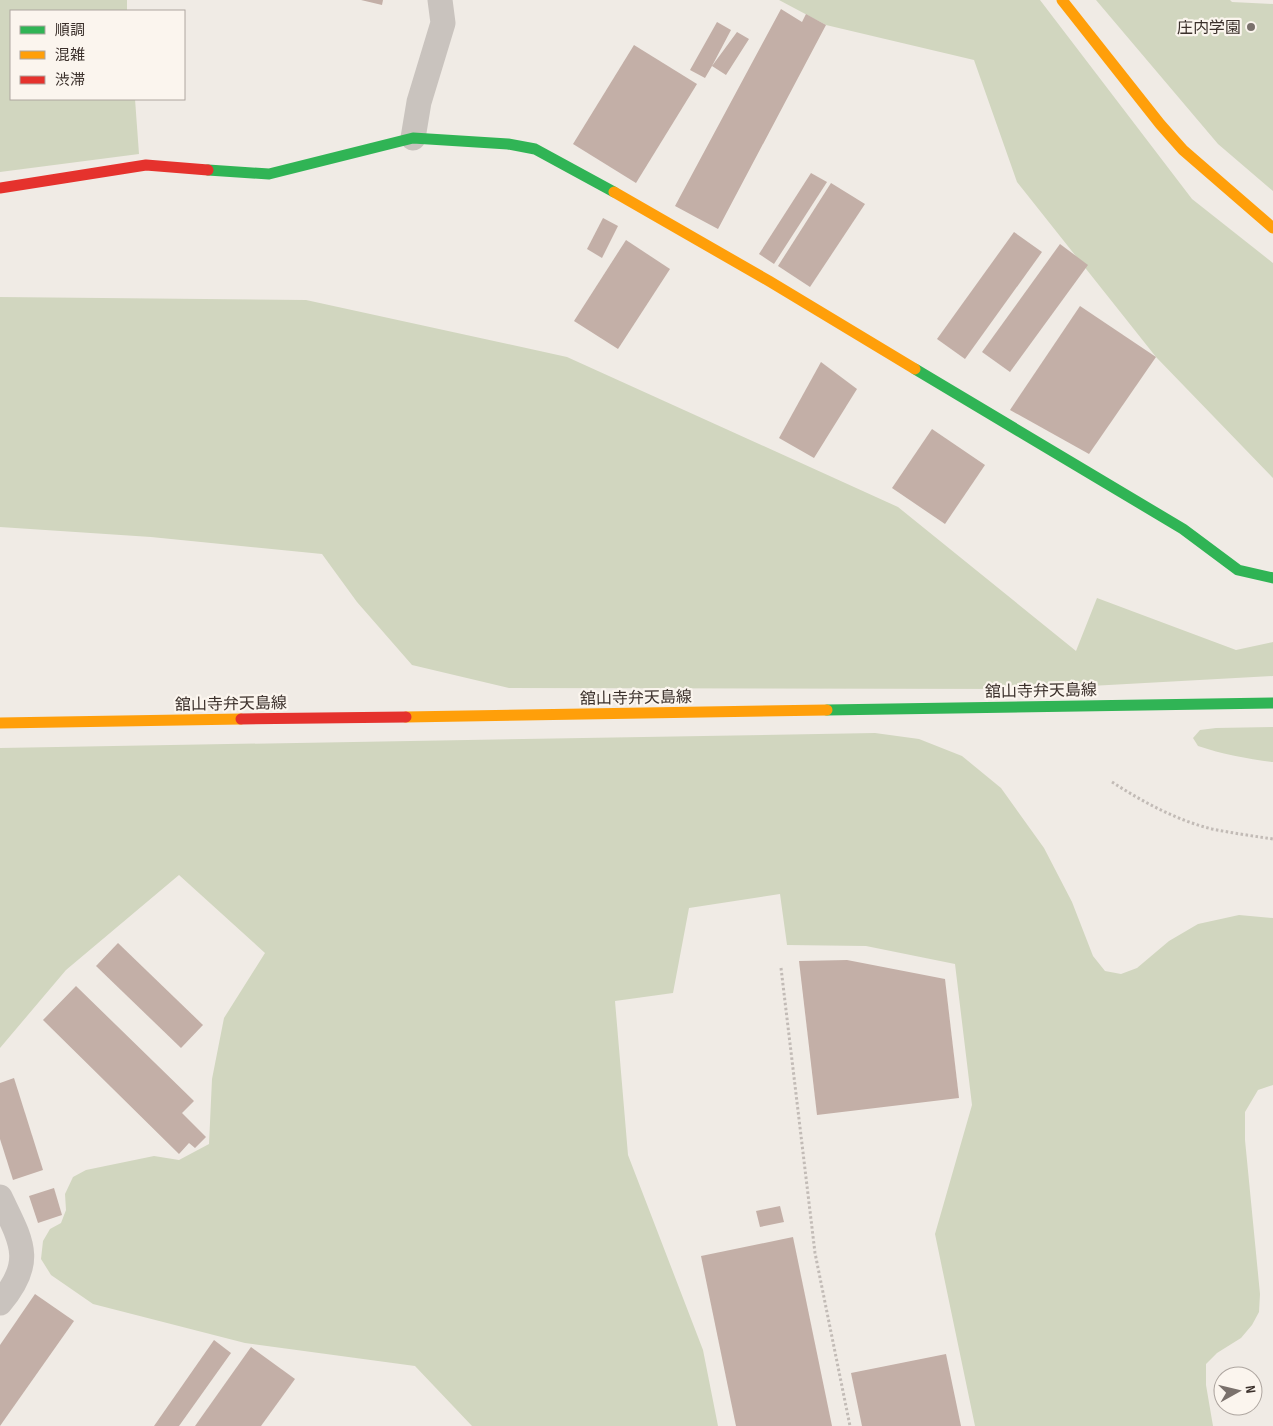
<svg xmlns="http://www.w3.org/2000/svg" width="1273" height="1426" font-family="'Sofia Sans Condensed','Noto Sans JP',sans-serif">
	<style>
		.green { fill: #d1d6bf }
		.building { fill: #c3afa7 }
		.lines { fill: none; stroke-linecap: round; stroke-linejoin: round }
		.path { stroke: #c2bbb6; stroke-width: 3; stroke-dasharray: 2.5 2.5; stroke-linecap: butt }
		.street { stroke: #c9c3be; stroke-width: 25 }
		.fast { stroke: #30b455; stroke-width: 11 }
		.slow { stroke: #ff9f0a; stroke-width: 11 }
		.jam { stroke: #e5322d; stroke-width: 11 }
		.poi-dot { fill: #7a716c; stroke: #fbf5ee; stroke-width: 2 }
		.labels { text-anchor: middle; stroke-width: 4.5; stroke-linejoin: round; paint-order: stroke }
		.poi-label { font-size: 16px; fill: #3b302b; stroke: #fbf5ee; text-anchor: end }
		.street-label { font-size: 16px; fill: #3b302b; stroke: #fbf5ee }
	</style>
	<rect width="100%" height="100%" fill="#f0ebe5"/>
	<g class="green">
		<path d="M 0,0 L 127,0 L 127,11 L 11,11 L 11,99 L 135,99 L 139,154 L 0,172 Z"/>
		<path d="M 779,0 L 1040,0 L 1192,199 L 1273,263 L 1273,478 L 1156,357 L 1017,182 L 974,60 L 826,25 Z"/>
		<path d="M 1096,0 L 1230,0 L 1232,2 L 1273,4 L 1273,191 L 1218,144 Z"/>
		<path d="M 0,297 L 306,300 L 567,357 L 898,507 L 1076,651 L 1097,598 L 1236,650 L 1273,642 L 1273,676 L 1036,689 L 509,688 L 412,665 L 357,602 L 322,554 L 151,537 L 0,527 Z"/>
		<path d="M 1273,727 L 1273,762 C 1247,759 1222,754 1198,746 L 1193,738 L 1200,730 L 1216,728 Z"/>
		<path d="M 875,733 L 919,739 L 962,756 L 1001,788 L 1044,848 L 1072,902 L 1093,956 L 1105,971 L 1121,974 L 1137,968 L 1169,941 L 1198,924 L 1239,915 L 1273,918 L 1273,1085 L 1258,1090 L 1245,1112 L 1245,1140 L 1260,1294 L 1259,1312 L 1252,1325 L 1241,1338 L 1217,1353 L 1206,1364 L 1206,1385 L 1213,1426 L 975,1426 L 935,1234 L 972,1105 L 955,964 L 866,946 L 787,945 L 780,894 L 689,908 L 673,993 L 615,1001 L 628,1155 L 703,1350 L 718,1426 L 472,1426 L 415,1366 L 245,1343 L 93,1304 L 51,1275 L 41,1259 L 43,1241 L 50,1229 L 61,1223 L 66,1210 L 65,1194 L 73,1177 L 86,1170 L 154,1156 L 179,1160 L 209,1144 L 212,1079 L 224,1018 L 265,953 L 179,875 L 66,970 L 0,1048 L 0,748 Z"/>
	</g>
	<g class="building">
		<path d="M 361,0 L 383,0 L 382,5 Z"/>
		<path d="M 781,9 L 802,22 L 806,14 L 826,25 L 718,229 L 675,206 Z"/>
		<path d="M 717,22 L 731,30 L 712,66 L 737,32 L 749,39 L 726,75 L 712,66 L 705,78 L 690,70 Z"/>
		<path d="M 634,45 L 697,84 L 636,183 L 573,144 Z"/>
		<path d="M 811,173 L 827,182 L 774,264 L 759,254 Z"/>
		<path d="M 831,183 L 865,204 L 810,287 L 778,266 Z"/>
		<path d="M 603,218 L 618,226 L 602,258 L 587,249 Z"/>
		<path d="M 1014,232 L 1042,252 L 965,359 L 937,339 Z"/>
		<path d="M 626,240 L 670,269 L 618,349 L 574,321 Z"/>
		<path d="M 1060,244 L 1088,265 L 1010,372 L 982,352 Z"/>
		<path d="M 1080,306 L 1156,357 L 1089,454 L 1010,410 Z"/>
		<path d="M 821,362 L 857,389 L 814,458 L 779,438 Z"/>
		<path d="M 932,429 L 985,465 L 945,524 L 892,488 Z"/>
		<path d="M 118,943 L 203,1025 L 181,1048 L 96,966 Z"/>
		<path d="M 847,960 L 945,979 L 959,1098 L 817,1115 L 799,961 Z"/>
		<path d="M 76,986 L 194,1101 L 182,1113 L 206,1137 L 195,1148 L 189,1143 L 179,1154 L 43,1020 Z"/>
		<path d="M 14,1078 L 43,1170 L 13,1180 L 0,1139 L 0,1083 Z"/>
		<path d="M 54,1188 L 62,1215 L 38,1223 L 29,1196 Z"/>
		<path d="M 780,1206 L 784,1222 L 760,1227 L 756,1211 Z"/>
		<path d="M 793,1237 L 832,1426 L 736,1426 L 701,1256 Z"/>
		<path d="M 35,1294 L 74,1321 L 0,1426 L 0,1345 Z"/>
		<path d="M 214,1340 L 231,1353 L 179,1426 L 154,1426 Z"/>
		<path d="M 251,1347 L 295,1379 L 261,1426 L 195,1426 Z"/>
		<path d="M 946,1354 L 961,1426 L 862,1426 L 851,1373 Z"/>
	</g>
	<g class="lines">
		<g class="path">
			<path d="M 1112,782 C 1143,802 1176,820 1212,829 C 1232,833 1253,836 1273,839"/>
			<path d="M 781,968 L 815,1253 L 850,1426"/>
		</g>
		<g class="street">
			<path d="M 413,138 L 419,102 L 443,23 L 440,0"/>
			<path d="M 0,1197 C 21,1241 36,1261 0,1303"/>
		</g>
		<g class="fast">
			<path d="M 208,170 L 269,174 L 413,138 L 508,144 L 535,149 L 614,192"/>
			<path d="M 915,369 L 1183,529 L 1238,570 L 1273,578"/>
			<path d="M 827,710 L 1273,703"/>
		</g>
		<g class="slow">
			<path d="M 1062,0 L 1160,124 L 1183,150 L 1273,228"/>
			<path d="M 614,192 L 769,281 L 915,369"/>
			<path d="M 406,717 L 827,710"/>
			<path d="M 0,723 L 241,719"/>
		</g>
		<g class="jam">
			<path d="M 0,188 L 146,165 L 208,170"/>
			<path d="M 241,719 L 406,717"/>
		</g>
	</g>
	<circle class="poi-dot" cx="1251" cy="27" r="5"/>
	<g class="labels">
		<g class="poi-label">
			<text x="1241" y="33">庄内学園</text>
		</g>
		<g class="street-label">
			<text transform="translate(1041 690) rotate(-1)" y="6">舘山寺弁天島線</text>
			<text transform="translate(636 697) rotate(-1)" y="6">舘山寺弁天島線</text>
			<text transform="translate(231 703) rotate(-1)" y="6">舘山寺弁天島線</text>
		</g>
	</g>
	<rect x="10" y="10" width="175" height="90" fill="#fbf5ee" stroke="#aea6a0"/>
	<rect x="20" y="26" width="25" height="8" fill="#30b455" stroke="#aea6a0"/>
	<text x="55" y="35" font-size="15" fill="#3b302b">順調</text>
	<rect x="20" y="51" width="25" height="8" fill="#ff9f0a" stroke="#aea6a0"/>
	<text x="55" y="60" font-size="15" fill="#3b302b">混雑</text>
	<rect x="20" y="76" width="25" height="8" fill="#e5322d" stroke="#aea6a0"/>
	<text x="55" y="85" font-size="15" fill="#3b302b">渋滞</text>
	<g transform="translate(1238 1391) rotate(82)"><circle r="24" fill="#fbf5ee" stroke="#aea6a0"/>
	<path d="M0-4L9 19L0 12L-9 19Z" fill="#7a716c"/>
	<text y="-8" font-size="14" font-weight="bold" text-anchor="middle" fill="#3b302b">N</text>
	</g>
</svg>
